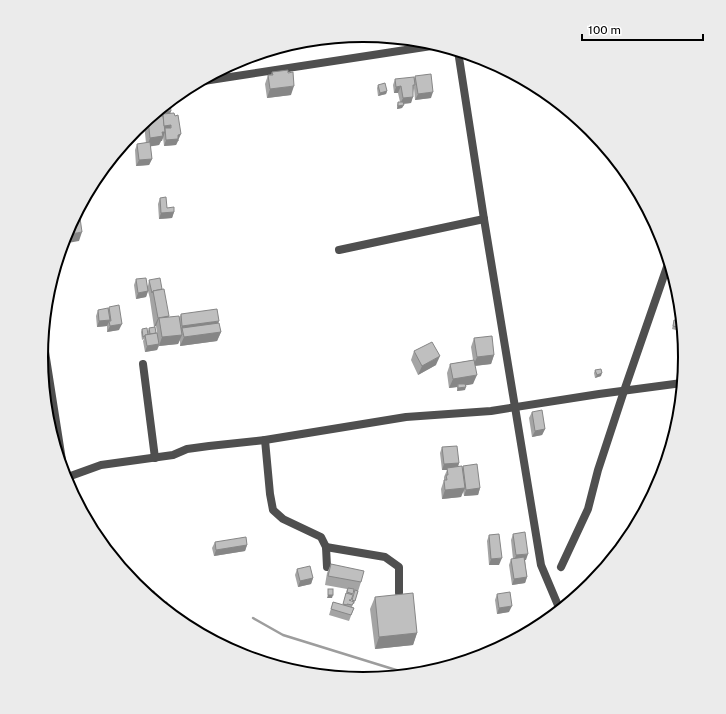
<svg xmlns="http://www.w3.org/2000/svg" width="726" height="714" font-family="'Public Sans',sans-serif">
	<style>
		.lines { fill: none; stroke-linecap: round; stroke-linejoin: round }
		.stream { stroke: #9d9d9d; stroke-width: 2.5 }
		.minor { stroke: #4f4f4f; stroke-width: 8 }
		.wall { fill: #a4a4a4; fill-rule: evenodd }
		.shaded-wall { fill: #868686 }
		.building { fill: #bfbfbf; stroke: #868686 }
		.rim { fill: none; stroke: #000; stroke-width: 2 }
	</style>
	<rect width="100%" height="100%" fill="#fff"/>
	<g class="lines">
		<path class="stream" d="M 253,618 L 283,635 L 409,674"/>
		<g class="minor">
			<path d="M 458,51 L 484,219 L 541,565 L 560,610"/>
			<path d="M 197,82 L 438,45"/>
			<path d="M 339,250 L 484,219"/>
			<path d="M 43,339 L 65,479"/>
			<path d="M 143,364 L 155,458"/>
			<path d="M 265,440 L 270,494 L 273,510 L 283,519 L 321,537 L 326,547 L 327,567"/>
			<path d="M 65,478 L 101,465 L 173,455 L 187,449 L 209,446 L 265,440 L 406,417 L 491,411 L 599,394 L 682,383"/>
			<path d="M 326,547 L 385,557 L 399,567 L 399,593"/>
			<path d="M 561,567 L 588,509 L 598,470 L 624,391 L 669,261"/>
		</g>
	</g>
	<g class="wall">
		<path d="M 272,72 L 291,95 L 267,98 L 265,84 L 268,75 L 271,75 Z"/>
		<path d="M 415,76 L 431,98 L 415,100 L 414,88 L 411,103 L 403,104 L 402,108 L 397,109 L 397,105 L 398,102 L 400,102 L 398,93 L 394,93 L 393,85 L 395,79 L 414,79 Z"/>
		<path d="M 378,85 L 387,91 L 386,94 L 378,96 L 377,88 Z"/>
		<path d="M 167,103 L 171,111 L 170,113 L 179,141 L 178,141 L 176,145 L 164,146 L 163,137 L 159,145 L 150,146 L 152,159 L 149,165 L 136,166 L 135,150 L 137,144 L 146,143 L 144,124 L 146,121 Z"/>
		<path d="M 160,198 L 167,208 L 174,212 L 172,218 L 159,219 L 158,204 Z"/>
		<path d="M 136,279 L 148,286 L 149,280 L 168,317 L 179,318 L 181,314 L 218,323 L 221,332 L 217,341 L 180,346 L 180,340 L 178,344 L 159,346 L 157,350 L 145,352 L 143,341 L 144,339 L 142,340 L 141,332 L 142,329 L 148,331 L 149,328 L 157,333 L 156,326 L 154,327 L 150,300 L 150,299 L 148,291 L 146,297 L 136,299 L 134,285 Z"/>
		<path d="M 109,307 L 119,330 L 107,332 L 107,326 L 97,327 L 96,316 L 98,310 L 108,309 Z"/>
		<path d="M 674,320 L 677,327 L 676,330 L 672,329 Z"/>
		<path d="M 474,338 L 494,355 L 491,364 L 475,366 L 473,384 L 465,385 L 465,390 L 457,391 L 457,387 L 449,388 L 447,373 L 450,364 L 473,360 L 471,347 Z"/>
		<path d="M 414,351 L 436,365 L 418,375 L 411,360 Z"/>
		<path d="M 595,370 L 601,376 L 595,378 L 594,373 Z"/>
		<path d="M 532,412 L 545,429 L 542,435 L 532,437 L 529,418 Z"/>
		<path d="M 442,447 L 459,463 L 458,467 L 462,469 L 463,466 L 480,488 L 478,495 L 464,496 L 463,490 L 461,497 L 442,499 L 441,489 L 444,480 L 444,477 L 447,470 L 442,470 L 440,453 Z"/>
		<path d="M 513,534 L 526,560 L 525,560 L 527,577 L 525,583 L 512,585 L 509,565 L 511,559 L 513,559 L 511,540 Z"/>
		<path d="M 489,535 L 499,565 L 489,565 L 487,541 Z"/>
		<path d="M 215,542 L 247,545 L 245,551 L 214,556 L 212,548 Z"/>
		<path d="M 331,564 L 361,582 L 354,604 L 353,604 L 352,607 L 354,608 L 349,621 L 329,615 L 333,602 L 343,605 L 347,589 L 325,585 L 327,573 ZM 353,591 L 355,591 L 352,601 L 351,601 Z"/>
		<path d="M 297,569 L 313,578 L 311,584 L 298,587 L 295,575 Z"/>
		<path d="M 497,594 L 509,612 L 497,614 L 495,600 Z"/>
		<path d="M 375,597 L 417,633 L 413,645 L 375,649 L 370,609 Z"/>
	</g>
	<g class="shaded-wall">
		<path d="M 294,86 L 291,95 L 267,98 L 270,89 Z"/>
		<path d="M 401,86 L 398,93 L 394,93 L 396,87 Z"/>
		<path d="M 387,91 L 386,94 L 378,96 L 380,93 Z"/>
		<path d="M 433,92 L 431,98 L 415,100 L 418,94 Z"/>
		<path d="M 413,97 L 411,103 L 400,104 L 403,98 Z"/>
		<path d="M 404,105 L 402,108 L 397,109 L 398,106 Z"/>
		<path d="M 171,111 L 169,117 L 163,114 L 162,117 L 156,112 Z"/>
		<path d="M 145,121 L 144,125 L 141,125 Z"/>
		<path d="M 171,125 L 169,131 L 165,128 L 164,131 L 164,126 Z"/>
		<path d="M 162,132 L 165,132 L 162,141 L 161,141 L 159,145 L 147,147 L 150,138 Z"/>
		<path d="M 181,134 L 176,145 L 164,146 L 166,140 L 178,135 Z"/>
		<path d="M 152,159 L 149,165 L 136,166 L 139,160 Z"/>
		<path d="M 174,212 L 172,218 L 159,219 L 161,213 Z"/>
		<path d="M 80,214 L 77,223 L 71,224 L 76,215 Z"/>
		<path d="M 82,232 L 79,241 L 62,244 L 65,235 Z"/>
		<path d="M 148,291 L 146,297 L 136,299 L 138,293 Z"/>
		<path d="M 169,316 L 165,325 L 159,318 L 156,326 L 154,327 L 158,318 Z"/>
		<path d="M 110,320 L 107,326 L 97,327 L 99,321 Z"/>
		<path d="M 219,321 L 216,330 L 182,328 L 180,335 L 179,335 L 182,326 Z"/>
		<path d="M 122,324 L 119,330 L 107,332 L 110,326 Z"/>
		<path d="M 221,332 L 217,341 L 180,346 L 184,337 Z"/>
		<path d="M 182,335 L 178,344 L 159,346 L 162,337 Z"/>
		<path d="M 159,344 L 157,350 L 145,352 L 147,346 Z"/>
		<path d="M 494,355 L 491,364 L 473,366 L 477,357 Z"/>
		<path d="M 440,356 L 436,365 L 418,375 L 422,366 Z"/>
		<path d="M 602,373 L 601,376 L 595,378 L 597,375 Z"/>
		<path d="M 477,375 L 473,384 L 458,387 L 458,384 L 457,387 L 449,388 L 453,379 Z"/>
		<path d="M 466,387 L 465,390 L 457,391 L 458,388 Z"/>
		<path d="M 545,429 L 542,435 L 532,437 L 535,431 Z"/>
		<path d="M 459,463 L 457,469 L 447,468 L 447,470 L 442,470 L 444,464 Z"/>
		<path d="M 465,488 L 461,497 L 442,499 L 445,490 Z"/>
		<path d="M 480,488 L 478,495 L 464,496 L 466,490 Z"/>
		<path d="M 247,545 L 245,551 L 214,556 L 216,550 Z"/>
		<path d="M 528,554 L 526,560 L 514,562 L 516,555 Z"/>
		<path d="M 502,558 L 499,565 L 489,565 L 491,559 Z"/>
		<path d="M 527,577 L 525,583 L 512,585 L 514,579 Z"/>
		<path d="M 313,578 L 311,584 L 298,587 L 300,581 Z"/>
		<path d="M 328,595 L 333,595 L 332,598 L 327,598 Z"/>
		<path d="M 512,606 L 509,612 L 497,614 L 499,608 Z"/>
		<path d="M 417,633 L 413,645 L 375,649 L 379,637 Z"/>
	</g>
	<g class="building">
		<path d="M 288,70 L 288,73 L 293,72 L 294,86 L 270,89 L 268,75 L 273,75 L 272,72 Z"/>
		<path d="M 431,74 L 433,92 L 418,94 L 415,76 Z"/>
		<path d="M 414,77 L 415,85 L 413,85 L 413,97 L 403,98 L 401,86 L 396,87 L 395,79 Z"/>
		<path d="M 385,83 L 387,91 L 380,93 L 378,85 Z"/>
		<path d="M 398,102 L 403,102 L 404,105 L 398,106 Z"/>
		<path d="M 167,103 L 170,103 L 171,111 L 160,112 L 160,110 L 158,111 Z"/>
		<path d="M 160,110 L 161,116 L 163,116 L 165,132 L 162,132 L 163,136 L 150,138 L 148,119 L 153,115 L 155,115 L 154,114 L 158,111 Z"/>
		<path d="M 174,113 L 175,116 L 178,115 L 181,134 L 178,135 L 178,139 L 166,140 L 165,128 L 171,128 L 171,125 L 164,126 L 163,114 Z"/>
		<path d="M 150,142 L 152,159 L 139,160 L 137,144 Z"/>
		<path d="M 166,197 L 167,208 L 174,207 L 174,212 L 161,213 L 160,198 Z"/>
		<path d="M 79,208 L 80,214 L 76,215 Z"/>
		<path d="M 80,218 L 82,232 L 65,235 L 73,219 Z"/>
		<path d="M 146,278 L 148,291 L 138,293 L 136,279 Z"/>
		<path d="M 160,278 L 162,289 L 153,291 L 152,293 L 149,280 Z"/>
		<path d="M 164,289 L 169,316 L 158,318 L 153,291 Z"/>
		<path d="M 119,305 L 122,324 L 110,326 L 109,321 L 111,321 L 109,307 Z"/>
		<path d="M 108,308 L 110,320 L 99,321 L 98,310 Z"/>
		<path d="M 217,309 L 219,321 L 182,326 L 181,314 Z"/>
		<path d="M 179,316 L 182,335 L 162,337 L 159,318 Z"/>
		<path d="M 674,320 L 679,321 L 677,327 L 673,326 Z"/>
		<path d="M 219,323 L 221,332 L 184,337 L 182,328 Z"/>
		<path d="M 155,327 L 156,333 L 150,334 L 149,328 Z"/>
		<path d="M 147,328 L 148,335 L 145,335 L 145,336 L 143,337 L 142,329 Z"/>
		<path d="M 157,333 L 159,344 L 147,346 L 145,335 Z"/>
		<path d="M 492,336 L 494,355 L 477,357 L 474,338 Z"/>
		<path d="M 432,342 L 440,356 L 422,366 L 414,351 Z"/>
		<path d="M 474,360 L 477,375 L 453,379 L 450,364 Z"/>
		<path d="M 601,369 L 602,373 L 597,375 L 595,370 Z"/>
		<path d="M 458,384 L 465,384 L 466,387 L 458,388 Z"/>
		<path d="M 542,410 L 545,429 L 535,431 L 532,412 Z"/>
		<path d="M 457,446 L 459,463 L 444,464 L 442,447 Z"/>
		<path d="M 477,464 L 480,488 L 466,490 L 463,466 Z"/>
		<path d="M 462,466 L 465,488 L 445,490 L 444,480 L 447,480 L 446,475 L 448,475 L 447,468 Z"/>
		<path d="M 525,532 L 528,554 L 516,555 L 513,534 Z"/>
		<path d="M 499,534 L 502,558 L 491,559 L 489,535 Z"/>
		<path d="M 246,537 L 247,545 L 216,550 L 215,542 Z"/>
		<path d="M 524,557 L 527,577 L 514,579 L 511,559 Z"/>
		<path d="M 331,564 L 364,571 L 361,582 L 328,576 Z"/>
		<path d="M 310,566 L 313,578 L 300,581 L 297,569 Z"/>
		<path d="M 348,588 L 354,589 L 353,594 L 347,592 Z"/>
		<path d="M 145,589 L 146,593 L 154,591 L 154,600 L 141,590 Z"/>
		<rect x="328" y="589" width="5" height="6"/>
		<path d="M 355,590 L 358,591 L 355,601 L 352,600 Z"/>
		<path d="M 510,592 L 512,606 L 499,608 L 497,594 Z"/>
		<path d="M 346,593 L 353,595 L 351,600 L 349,600 L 354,602 L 352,605 L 347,604 L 347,605 L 343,604 Z"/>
		<path d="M 413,593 L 417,633 L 379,637 L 375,597 Z"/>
		<path d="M 167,602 L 167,608 L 164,608 L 159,604 L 159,603 Z"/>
		<path d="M 333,602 L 354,608 L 351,615 L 331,609 Z"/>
	</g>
	<path d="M0 0H726V714H0ZM48 357a315 315 0 1 1 630 0a315 315 0 1 1-630 0Z" fill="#ebebeb" fill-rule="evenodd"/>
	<path class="rim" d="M48 357a315 315 0 1 1 630 0a315 315 0 1 1-630 0Z"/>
	<path d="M582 34v6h121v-6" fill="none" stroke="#000000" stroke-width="2"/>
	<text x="588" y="34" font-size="12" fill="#000000" stroke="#ffffff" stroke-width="3" paint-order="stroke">100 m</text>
</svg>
